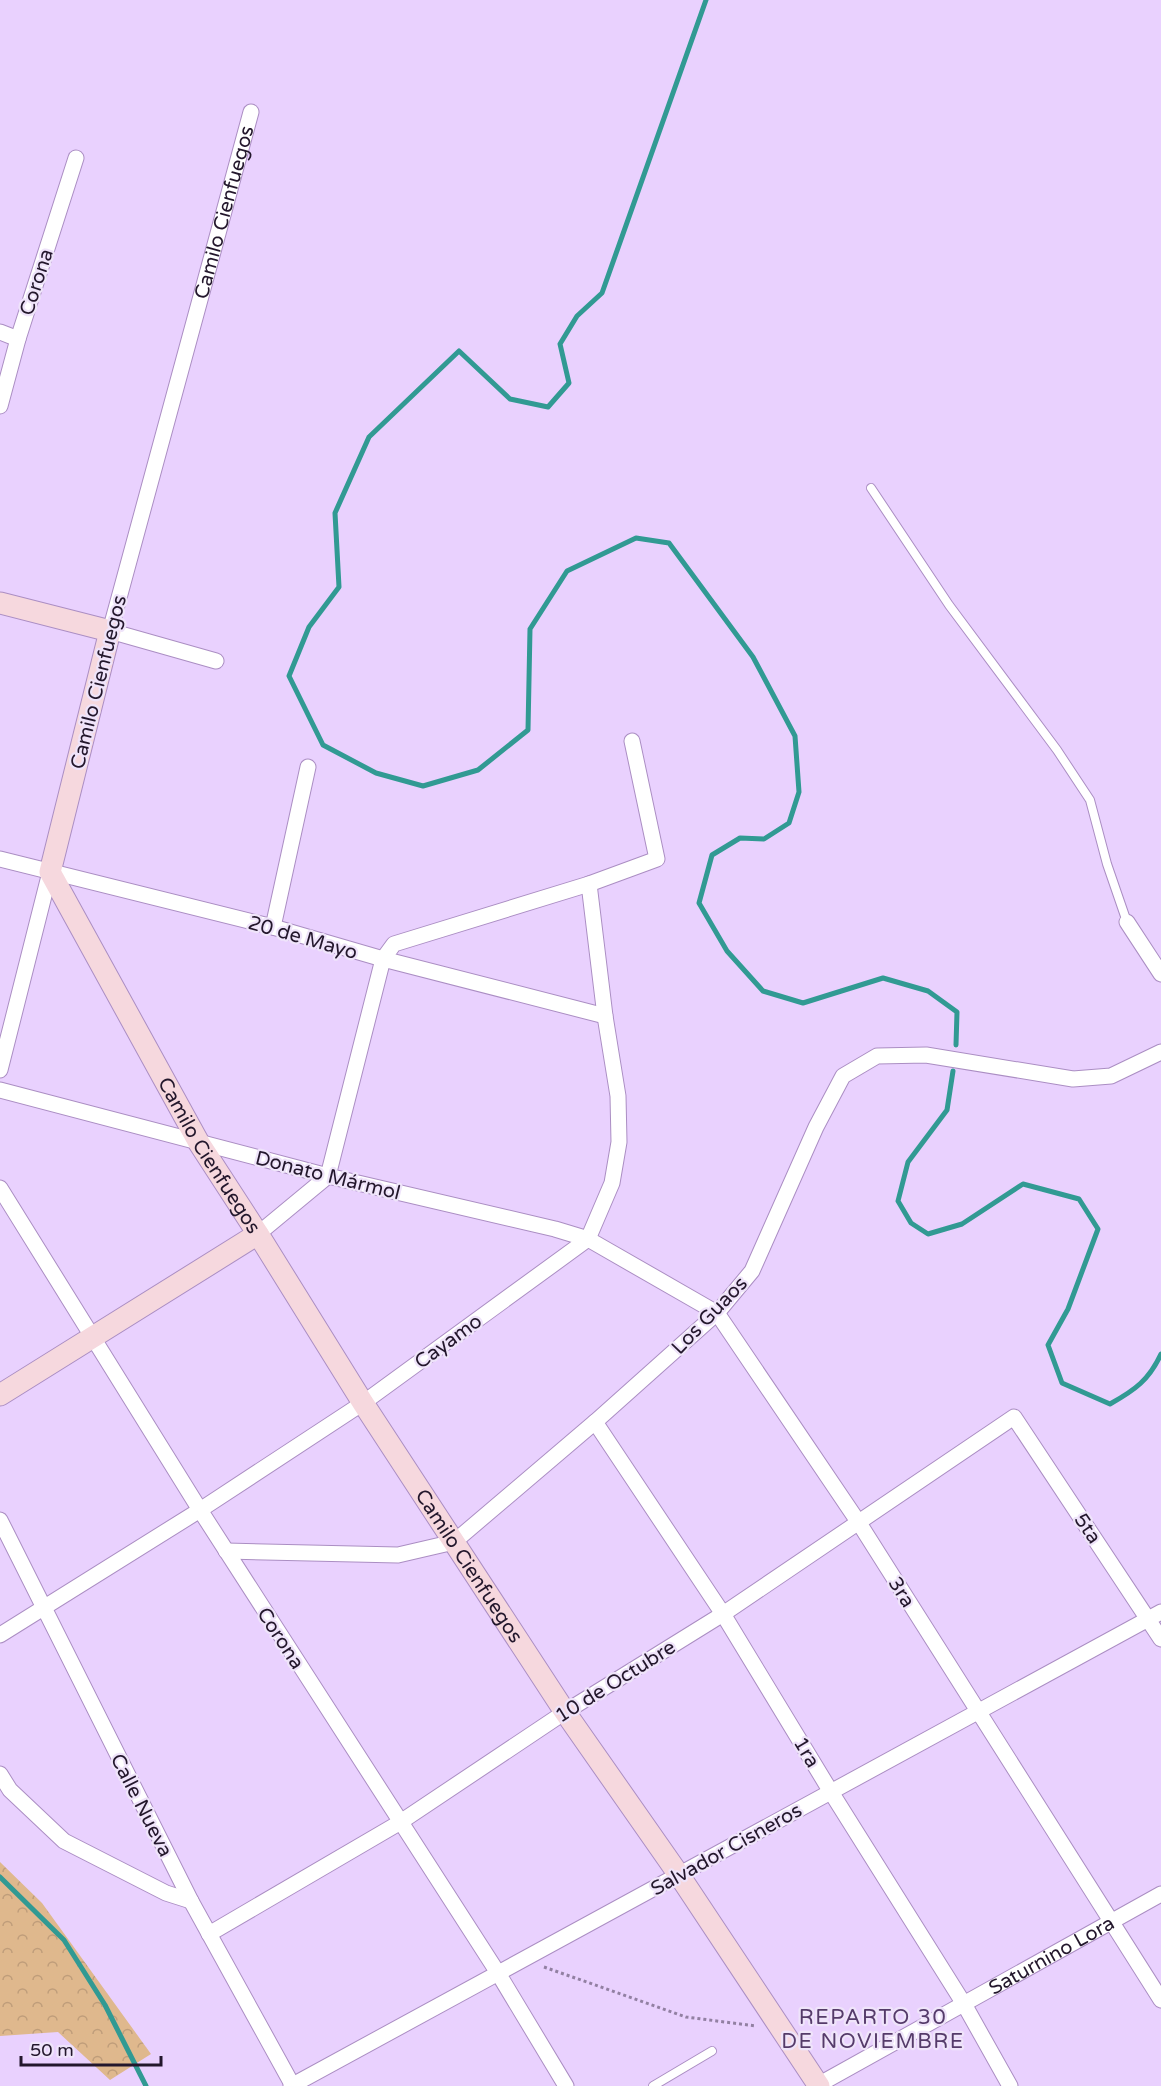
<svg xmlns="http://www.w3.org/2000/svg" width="1161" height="2086" font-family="'Varela Round',sans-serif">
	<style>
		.forest { fill: url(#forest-crowns) }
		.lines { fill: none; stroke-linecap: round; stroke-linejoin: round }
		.stream { stroke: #319a93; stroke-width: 5 }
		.lane-casing { stroke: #ab8ec3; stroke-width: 10 }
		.street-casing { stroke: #ab8ec3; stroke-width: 17 }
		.secondary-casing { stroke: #ab8ec3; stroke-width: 23 }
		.path { stroke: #9280a2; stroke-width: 3; stroke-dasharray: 3 3; stroke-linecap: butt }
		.lane { stroke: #fff; stroke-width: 8 }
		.street { stroke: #fff; stroke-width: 15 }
		.secondary { stroke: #f6d8de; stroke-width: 21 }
		.labels { text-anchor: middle; stroke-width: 4.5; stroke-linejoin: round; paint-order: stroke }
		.street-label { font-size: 20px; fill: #23172c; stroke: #efe4fa }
		.neighbourhood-label { font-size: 21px; letter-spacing: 1.5px; fill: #553b6a; stroke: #efe4fa }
	</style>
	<defs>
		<pattern id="forest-crowns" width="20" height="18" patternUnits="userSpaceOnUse" patternTransform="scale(1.5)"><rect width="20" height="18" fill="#dfb88d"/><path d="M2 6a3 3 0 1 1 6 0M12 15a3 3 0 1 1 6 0" fill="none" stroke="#bf9d7a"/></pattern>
	</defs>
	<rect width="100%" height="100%" fill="#e9d1fe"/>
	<path class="forest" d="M 0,1862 L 42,1903 L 151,2054 L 110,2080 L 58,2032 L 0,2036 Z"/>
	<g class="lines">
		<g class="stream">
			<path d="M 706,0 L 602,293 L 577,316 L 560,344 L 569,383 L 548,407 L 510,399 L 459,351 L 369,437 L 335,513 L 339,587 L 309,627 L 289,676 L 323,745 L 376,773 L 423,786 L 478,770 L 528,730 L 530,629 L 567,571 L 636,538 L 669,543 L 753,657 L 795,736 L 799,792 L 789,823 L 764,839 L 740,838 L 712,855 L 699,903 L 727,951 L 763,991 L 803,1003 L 883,978 L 928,991 L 957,1012 L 956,1045"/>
			<path d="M 953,1071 L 947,1110 L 908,1162 L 898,1201 L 911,1223 L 928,1234 L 962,1224 L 1023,1184 L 1079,1199 L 1098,1229 L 1068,1309 L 1048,1345 L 1062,1383 L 1110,1404 C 1135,1390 1149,1380 1161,1354"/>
			<path d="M 0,1877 L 64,1940 L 105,2005 L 146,2086"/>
		</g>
		<g class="lane-casing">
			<g id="lane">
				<path d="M 871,488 L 949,605 L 1057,750 L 1090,800 L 1107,864 L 1127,922"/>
				<path d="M 653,2086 L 712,2051"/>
			</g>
		</g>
		<g class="street-casing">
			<g id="street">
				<path d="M 0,332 L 18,339"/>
				<path d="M 0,406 L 18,339 L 76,158"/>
				<path id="s1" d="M 216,661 L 110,631 L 251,112"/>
				<path d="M 0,859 L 273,927 L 383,959 L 605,1016"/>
				<path d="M 1127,922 L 1161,974"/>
				<path d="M 273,927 L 308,767"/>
				<path d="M 0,1070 L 50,872"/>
				<path d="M 0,1090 L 328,1176 L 555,1229 L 588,1239 L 717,1313 L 859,1523 L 1161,2000"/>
				<path d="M 0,1188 L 200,1510 L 498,1973 L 566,2086"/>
				<path d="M 258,1234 L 328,1176 L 383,959 L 394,944 L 589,884 L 657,859 L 632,741"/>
				<path d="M 595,1422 L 723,1614 L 831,1792 L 964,2004 L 1010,2086"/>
				<path d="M 0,1520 L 191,1901 L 293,2086"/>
				<path d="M 226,1551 L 398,1555 L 454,1542 L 595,1422 L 717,1313 L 752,1271 L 816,1127 L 843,1076 L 877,1056 L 926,1055 L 1073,1079 L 1111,1076 L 1161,1052"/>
				<path d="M 0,1635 L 200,1510 L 363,1403 L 588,1239 L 612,1183 L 619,1142 L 618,1096 L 605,1016 L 589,884"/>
				<path d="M 0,1774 L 10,1790 L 64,1841 L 166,1893 L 191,1901"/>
				<path d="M 209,1934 L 399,1823 L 565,1712 L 723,1614 L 1014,1417 L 1161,1639"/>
				<path id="s2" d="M 818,2085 L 1161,1894"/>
				<path d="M 291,2086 L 1161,1612"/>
			</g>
		</g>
		<g class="secondary-casing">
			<g id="secondary">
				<path id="s3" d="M 0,603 L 110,631 L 50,872 L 199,1143 L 258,1234 L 363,1403 L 565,1712 L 679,1875 L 819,2086"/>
				<path d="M 0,1395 L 258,1234"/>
			</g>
		</g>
		<path class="path" d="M 544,1967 L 686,2017 L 756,2026"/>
		<use href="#lane" class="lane"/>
		<use href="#street" class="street"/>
		<use href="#secondary" class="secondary"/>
	</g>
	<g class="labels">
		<g class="street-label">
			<text dy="7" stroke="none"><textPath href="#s1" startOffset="544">Camilo Cienfuegos</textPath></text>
			<text transform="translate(36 282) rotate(-72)" y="7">Corona</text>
			<text transform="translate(98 682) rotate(-76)" y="7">Camilo Cienfuegos</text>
			<text transform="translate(303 937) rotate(16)" y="7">20 de Mayo</text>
			<text dy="7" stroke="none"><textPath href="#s3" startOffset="687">Camilo Cienfuegos</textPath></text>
			<text transform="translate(328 1175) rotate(14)" y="7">Donato Mármol</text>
			<text transform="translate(709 1315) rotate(-46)" y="7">Los Guaos</text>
			<text transform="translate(448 1341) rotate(-36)" y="7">Cayamo</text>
			<text transform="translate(1088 1528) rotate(56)" y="7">5ta</text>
			<text dy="7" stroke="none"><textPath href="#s3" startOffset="1173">Camilo Cienfuegos</textPath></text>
			<text transform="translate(902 1592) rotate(58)" y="7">3ra</text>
			<text transform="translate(281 1638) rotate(57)" y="7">Corona</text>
			<text transform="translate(615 1681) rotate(-32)" y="7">10 de Octubre</text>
			<text transform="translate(807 1752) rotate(59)" y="7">1ra</text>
			<text transform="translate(142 1805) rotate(63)" y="7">Calle Nueva</text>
			<text transform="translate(726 1849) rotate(-29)" y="7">Salvador Cisneros</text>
			<text dy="7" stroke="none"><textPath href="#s2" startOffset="267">Saturnino Lora</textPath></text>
		</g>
		<g class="neighbourhood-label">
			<text x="873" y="2024">REPARTO 30<tspan x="873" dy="24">DE NOVIEMBRE</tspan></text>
		</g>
	</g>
	<path d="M21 2056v9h140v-9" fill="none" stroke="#23172c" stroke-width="3"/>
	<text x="30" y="2056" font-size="18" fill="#23172c" stroke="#efe4fa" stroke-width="4.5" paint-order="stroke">50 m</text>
</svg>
